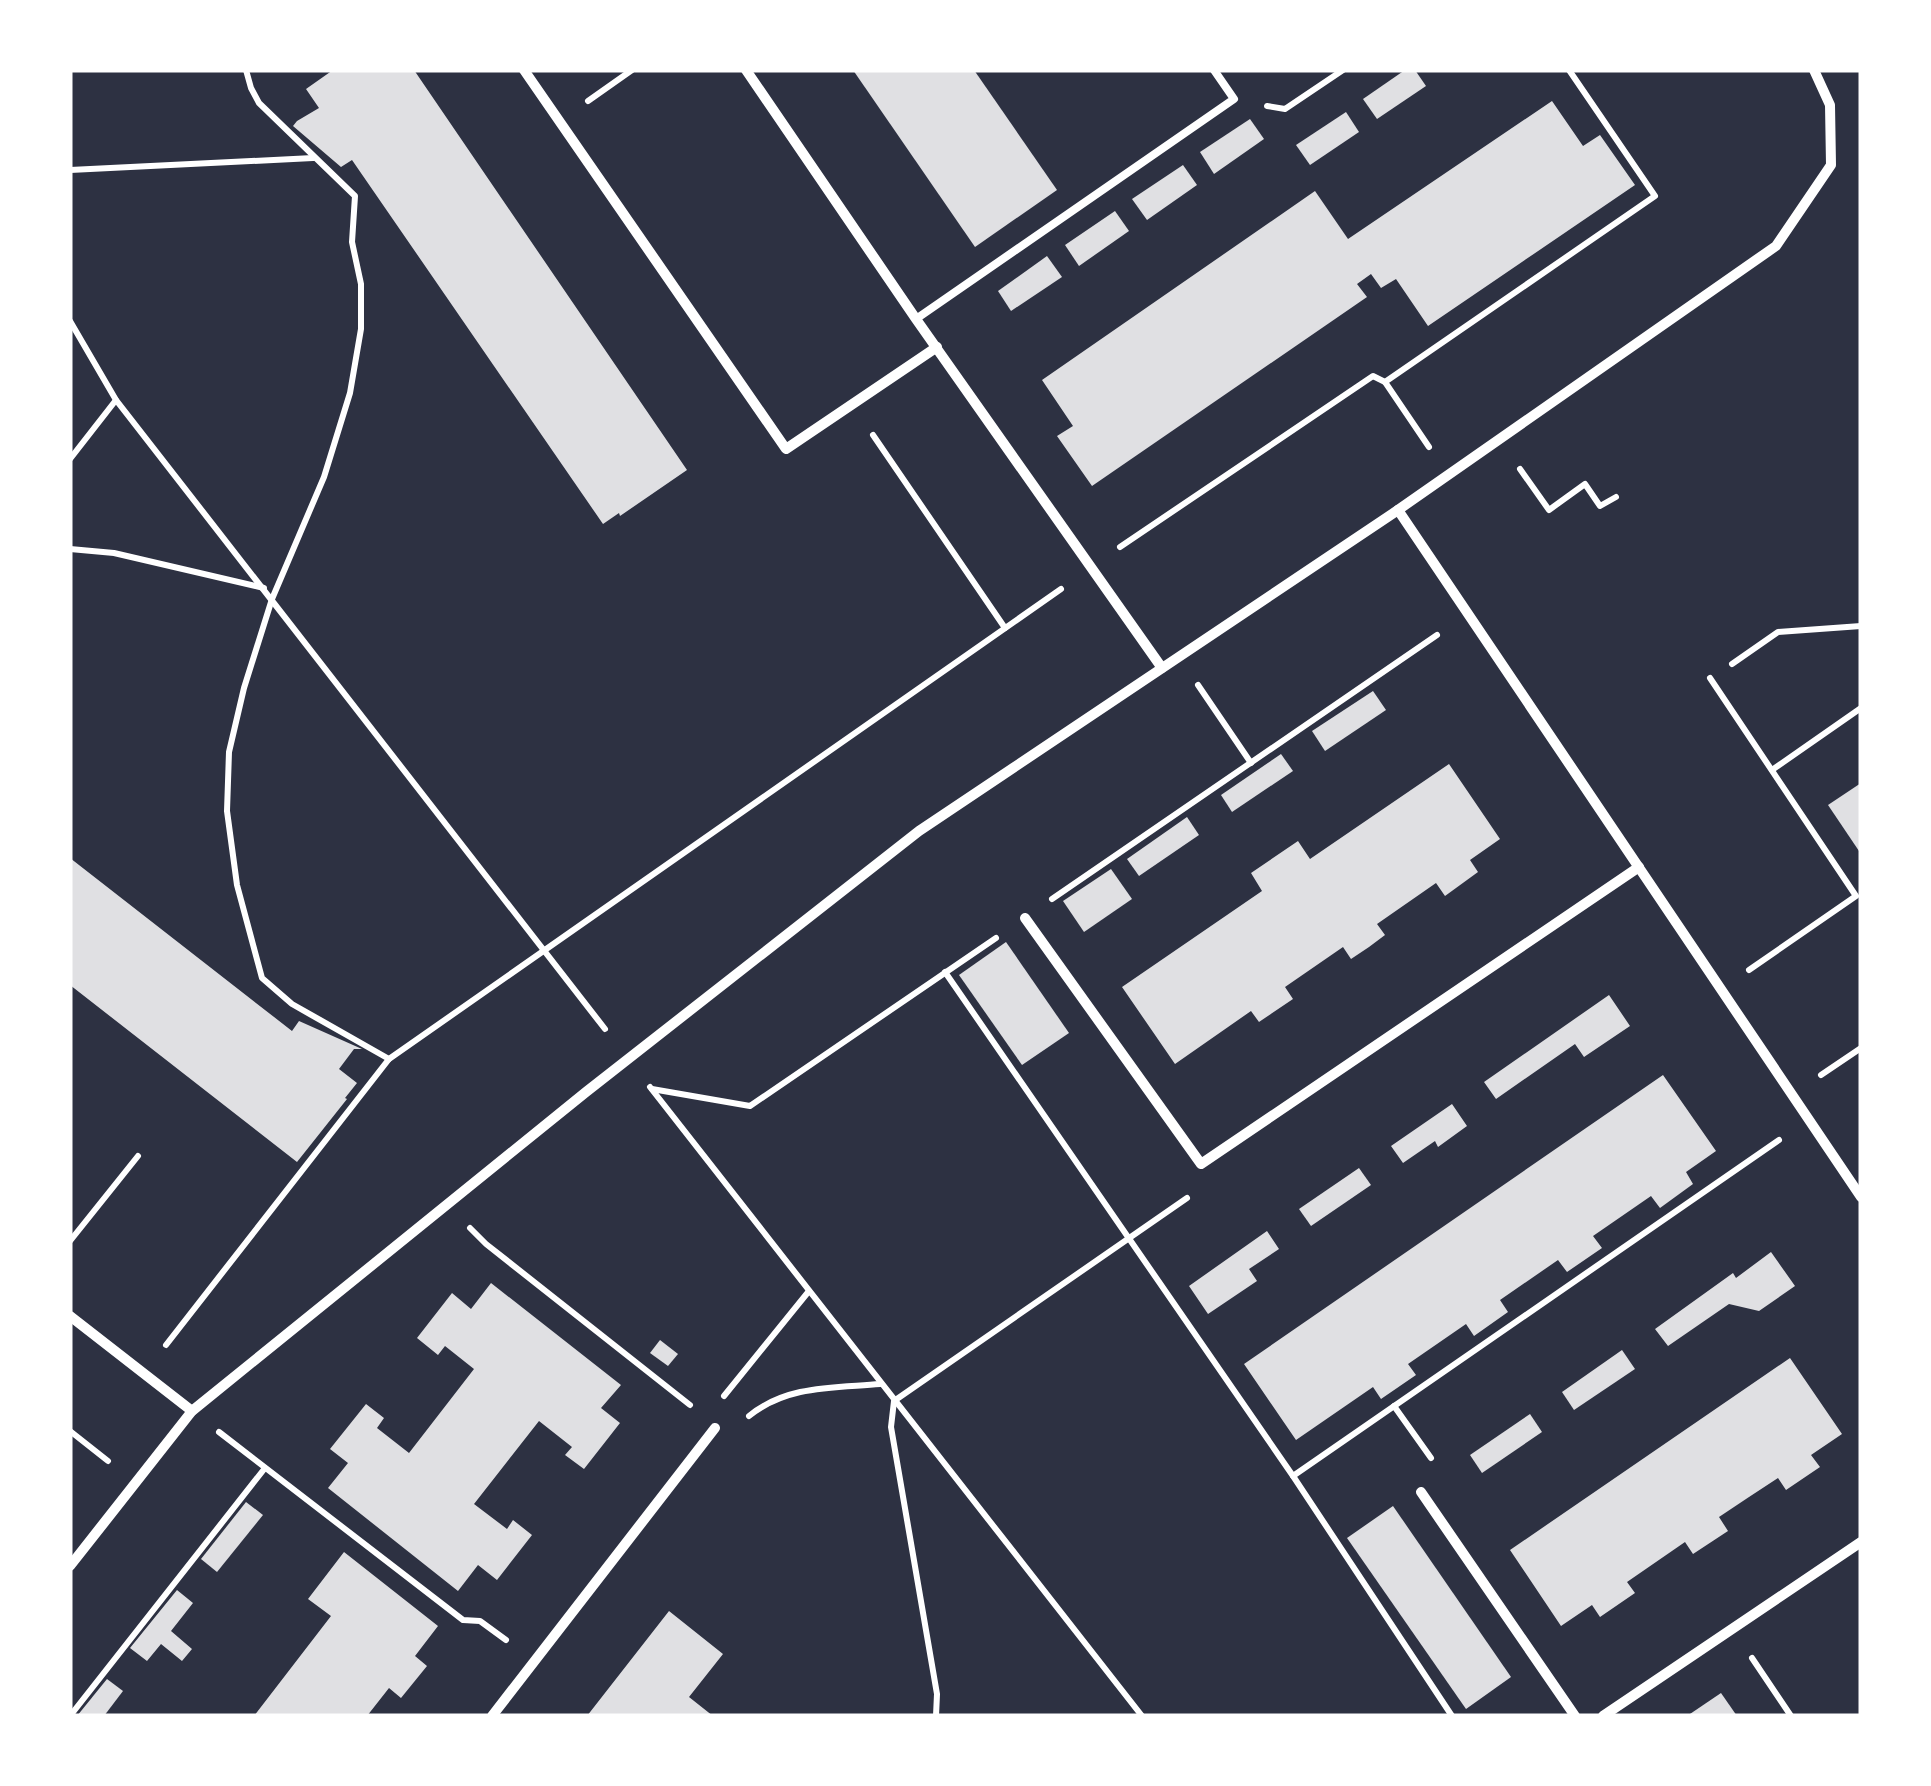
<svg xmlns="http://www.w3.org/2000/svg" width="1931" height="1786" font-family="'Golos Text',sans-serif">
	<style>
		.building { fill: #e0e0e3 }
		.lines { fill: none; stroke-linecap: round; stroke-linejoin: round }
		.path { stroke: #fff; stroke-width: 6 }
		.service { stroke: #fff; stroke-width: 8 }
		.minor { stroke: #fff; stroke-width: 10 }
	</style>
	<rect width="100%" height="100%" fill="#2d3142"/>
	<g class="building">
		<path d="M 333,70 L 414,70 L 687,470 L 620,516 L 619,513 L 603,524 L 352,160 L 341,167 L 293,126 L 297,121 L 319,108 L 306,89 Z"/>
		<path d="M 853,70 L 974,70 L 1057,190 L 975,247 Z"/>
		<path d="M 1405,70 L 1415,70 L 1426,86 L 1377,119 L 1363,99 Z"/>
		<path d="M 1552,101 L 1583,146 L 1600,135 L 1635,185 L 1428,326 L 1396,279 L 1381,288 L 1371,274 L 1357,284 L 1367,297 L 1092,486 L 1057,436 L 1073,426 L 1042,380 L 1315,191 L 1348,239 Z"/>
		<path d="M 1346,112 L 1359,132 L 1310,165 L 1296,145 Z"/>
		<path d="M 1250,119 L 1264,139 L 1214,174 L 1200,152 Z"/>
		<path d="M 1183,165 L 1197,185 L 1147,220 L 1132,199 Z"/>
		<path d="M 1115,211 L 1129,231 L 1079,266 L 1065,245 Z"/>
		<path d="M 1047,256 L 1062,277 L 1011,311 L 998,291 Z"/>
		<path d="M 1373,691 L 1386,710 L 1325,751 L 1312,731 Z"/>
		<path d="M 1281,754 L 1293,771 L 1232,812 L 1221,795 Z"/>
		<path d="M 1449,764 L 1500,839 L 1470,860 L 1478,872 L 1445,896 L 1436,883 L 1377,924 L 1385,935 L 1369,947 L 1351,959 L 1343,947 L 1285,987 L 1293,999 L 1259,1022 L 1251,1011 L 1175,1064 L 1122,987 L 1262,891 L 1251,873 L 1298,841 L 1310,859 Z"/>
		<path d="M 1861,783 L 1861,854 L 1828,805 Z"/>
		<path d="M 1187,817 L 1199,835 L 1139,876 L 1127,859 Z"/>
		<path d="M 70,858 L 292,1031 L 299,1021 L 362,1049 L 354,1049 L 339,1069 L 357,1083 L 345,1098 L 347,1099 L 297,1162 L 70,985 Z"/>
		<path d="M 1111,869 L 1132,899 L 1084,932 L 1063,901 Z"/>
		<path d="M 1006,942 L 1069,1033 L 1022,1065 L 959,975 Z"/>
		<path d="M 1609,995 L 1630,1026 L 1584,1057 L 1575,1044 L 1496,1099 L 1484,1082 Z"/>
		<path d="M 1663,1075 L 1716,1151 L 1686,1172 L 1693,1184 L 1660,1208 L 1651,1196 L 1593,1236 L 1602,1248 L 1567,1272 L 1558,1260 L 1500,1300 L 1508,1312 L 1474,1336 L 1466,1324 L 1408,1364 L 1416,1375 L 1381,1399 L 1373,1387 L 1296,1440 L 1244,1364 Z"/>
		<path d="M 1452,1104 L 1467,1126 L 1438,1147 L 1435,1141 L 1403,1163 L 1391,1146 Z"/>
		<path d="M 1359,1168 L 1371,1185 L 1311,1226 L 1299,1209 Z"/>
		<path d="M 1267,1231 L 1279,1249 L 1249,1269 L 1257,1281 L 1208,1314 L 1189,1286 Z"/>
		<path d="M 1771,1252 L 1795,1286 L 1759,1311 L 1729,1304 L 1668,1346 L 1655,1329 L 1733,1273 L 1736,1278 Z"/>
		<path d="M 491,1283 L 621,1385 L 601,1408 L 620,1423 L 584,1469 L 565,1455 L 572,1447 L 539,1421 L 474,1504 L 507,1529 L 513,1520 L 532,1535 L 497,1580 L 478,1565 L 458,1591 L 328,1488 L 348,1463 L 330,1449 L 366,1404 L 384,1418 L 377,1428 L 409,1453 L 474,1369 L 445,1346 L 438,1355 L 417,1338 L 452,1293 L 471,1309 Z"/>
		<path d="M 660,1340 L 678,1354 L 668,1366 L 650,1353 Z"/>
		<path d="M 1622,1350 L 1635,1369 L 1574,1410 L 1562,1392 Z"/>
		<path d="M 1790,1358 L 1842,1434 L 1811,1455 L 1820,1467 L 1786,1490 L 1778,1478 L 1749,1497 L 1719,1517 L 1728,1531 L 1693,1554 L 1685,1542 L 1627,1582 L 1635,1593 L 1600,1617 L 1592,1605 L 1561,1626 L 1510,1550 Z"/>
		<path d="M 1530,1414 L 1542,1432 L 1482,1473 L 1470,1455 Z"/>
		<path d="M 246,1502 L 263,1515 L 217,1572 L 201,1559 Z"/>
		<path d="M 1393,1506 L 1511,1677 L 1466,1709 L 1347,1538 Z"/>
		<path d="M 344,1552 L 438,1626 L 415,1656 L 427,1666 L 401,1698 L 389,1688 L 367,1716 L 254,1716 L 331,1616 L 308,1599 Z"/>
		<path d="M 177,1590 L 193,1603 L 171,1631 L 192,1649 L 182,1661 L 161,1644 L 147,1661 L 130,1648 Z"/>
		<path d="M 669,1611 L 723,1654 L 689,1697 L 713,1716 L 587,1716 Z"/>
		<path d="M 107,1679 L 123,1691 L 104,1716 L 77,1716 Z"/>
		<path d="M 1721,1693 L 1737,1716 L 1687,1716 Z"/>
	</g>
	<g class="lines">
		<g class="path">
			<path d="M 246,70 L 251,88 L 259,103 L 355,196 L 352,242 L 361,284 L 361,329 L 350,393 L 324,477 L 272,599 L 244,688 L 229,752 L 227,811 L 237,885 L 262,978 L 292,1004 L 389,1059"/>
			<path d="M 588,101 L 632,70"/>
			<path d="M 1267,106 L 1285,109 L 1343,70"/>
			<path d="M 70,170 L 313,158"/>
			<path d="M 70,321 L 116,400 L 605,1029"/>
			<path d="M 873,435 L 1005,628"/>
			<path d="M 1429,447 L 1385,382 L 1655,196 L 1569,70"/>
			<path d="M 70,459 L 116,400"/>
			<path d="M 1520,469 L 1549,510 L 1585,484 L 1600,506 L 1616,497"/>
			<path d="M 1120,547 L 1373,376 L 1385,382"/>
			<path d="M 70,549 L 114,553 L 264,588"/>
			<path d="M 1732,664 L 1778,632 L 1861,626"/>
			<path d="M 1710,678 L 1856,896 L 1749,970"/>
			<path d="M 1198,685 L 1251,763"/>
			<path d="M 1772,770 L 1861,708"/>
			<path d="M 1052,899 L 1437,635"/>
			<path d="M 945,972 L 1293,1476 L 1452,1716"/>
			<path d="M 1821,1075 L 1861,1048"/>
			<path d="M 650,1087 L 1142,1716"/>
			<path d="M 652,1089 L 750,1106 L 996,938"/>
			<path d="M 470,1228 L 486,1244 L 690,1405"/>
			<path d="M 70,1241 L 138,1156"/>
			<path d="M 166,1345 L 389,1059 L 1061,589"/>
			<path d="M 724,1396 L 809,1291"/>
			<path d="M 1394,1406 L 1431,1458"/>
			<path d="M 749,1416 C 787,1385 834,1388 880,1384"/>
			<path d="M 70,1431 L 108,1461"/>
			<path d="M 219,1432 L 463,1620 L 480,1621 L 506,1640"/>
			<path d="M 1293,1476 L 1779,1140"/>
			<path d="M 1752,1658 L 1791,1716"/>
			<path d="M 70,1716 L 265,1468"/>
			<path d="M 936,1716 L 937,1694 L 891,1427 L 894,1401 L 1187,1198"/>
		</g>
		<path class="service" d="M 916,319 L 1234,99 L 1214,70"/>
		<g class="minor">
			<path d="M 524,70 L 786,449 L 937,347"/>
			<path d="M 746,70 L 916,319 L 1162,668"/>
			<path d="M 1398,510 L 1861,1197"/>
			<path d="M 1025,918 L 1201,1164 L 1639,867"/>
			<path d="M 70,1316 L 192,1411"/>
			<path d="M 1421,1492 L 1575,1716"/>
			<path d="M 70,1566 L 192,1411 L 586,1092 L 919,831 L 1398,510 L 1776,246 L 1831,165 L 1830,105 L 1814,70"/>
			<path d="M 492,1716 L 715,1428"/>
			<path d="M 1603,1716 L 1861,1542"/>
		</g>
	</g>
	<rect width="1931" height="1786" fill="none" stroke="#ffffff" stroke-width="145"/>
</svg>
